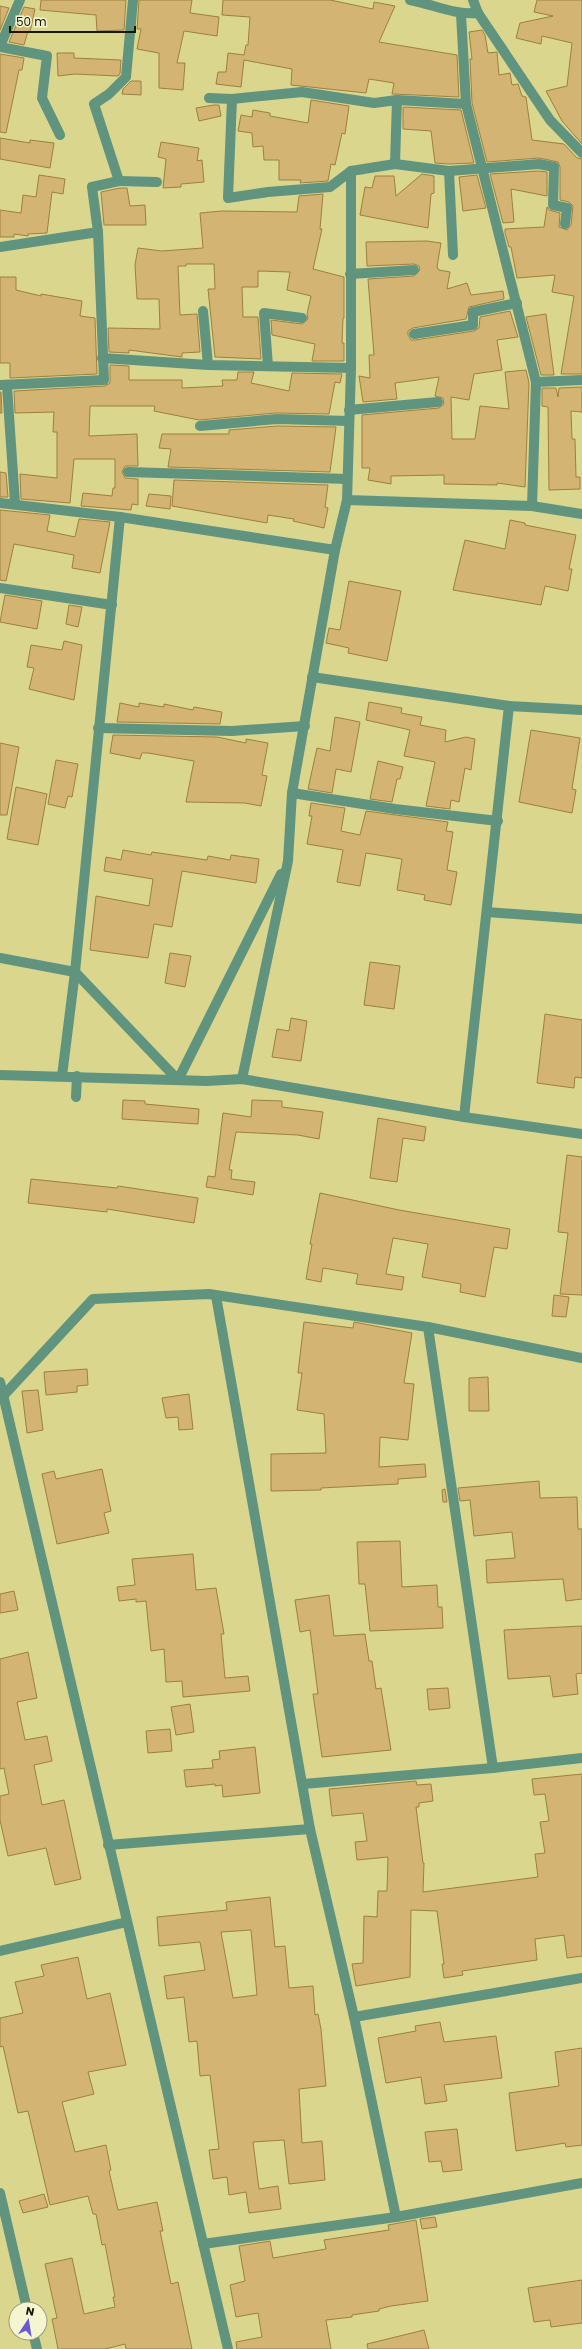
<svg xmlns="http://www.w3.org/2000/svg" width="582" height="2349" font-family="Poppins,sans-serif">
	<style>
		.building { fill: #d3b472; stroke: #9d803e; fill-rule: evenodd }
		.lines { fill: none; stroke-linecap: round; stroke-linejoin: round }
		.minor { stroke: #60947e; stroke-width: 10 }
	</style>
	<rect width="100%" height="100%" fill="#dad68e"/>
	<g class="building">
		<path d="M 41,0 L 126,0 L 124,30 L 97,31 L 96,15 L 40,10 Z"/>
		<path d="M 139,0 L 192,0 L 190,13 L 219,17 L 217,36 L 184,31 L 177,63 L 185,63 L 183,90 L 159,88 L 159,53 L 137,49 L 141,29 L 137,29 Z"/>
		<path d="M 223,0 L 330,0 L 373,9 L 374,2 L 395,6 L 379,42 L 457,55 L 459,97 L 393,94 L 392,94 L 394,83 L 369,79 L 366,93 L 291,85 L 292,69 L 244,60 L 241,87 L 216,84 L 218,72 L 226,72 L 228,53 L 244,55 L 246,45 L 248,45 L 250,17 L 222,15 Z"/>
		<path d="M 537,0 L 582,0 L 582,144 L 562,121 L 546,91 L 567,86 L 572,43 L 542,36 L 541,44 L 516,38 L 520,23 L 553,16 L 534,12 Z"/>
		<path d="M 0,6 L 9,8 L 0,30 Z"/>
		<path d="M 24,7 L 35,9 L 30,32 L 28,31 L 24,45 L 9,42 Z"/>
		<path d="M 482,30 L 485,35 L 488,53 L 497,52 L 499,75 L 510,73 L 512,85 L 518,84 L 522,96 L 526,97 L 532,140 L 564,144 L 577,158 L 582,159 L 582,374 L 561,374 L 574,296 L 552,292 L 555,275 L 517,278 L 511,247 L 509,247 L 505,233 L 505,229 L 544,227 L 547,207 L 549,210 L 560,213 L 559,227 L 567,230 L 571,225 L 573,206 L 569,202 L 560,200 L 560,167 L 558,162 L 539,158 L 487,162 L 472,103 L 470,59 L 472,59 L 469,32 Z"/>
		<path d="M 57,53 L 74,53 L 74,58 L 121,60 L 120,74 L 118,76 L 75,74 L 58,76 Z"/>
		<path d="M 0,54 L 24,58 L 22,70 L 19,70 L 6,133 L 0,132 Z"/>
		<path d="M 131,81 L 141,81 L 141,95 L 122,94 L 123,89 Z"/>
		<path d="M 311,100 L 349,106 L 345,134 L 342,133 L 335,165 L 331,164 L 328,181 L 300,183 L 301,180 L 279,180 L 279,160 L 264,160 L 263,146 L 253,147 L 252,133 L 238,131 L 241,115 L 252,117 L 253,110 L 270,113 L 270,116 L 308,123 Z"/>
		<path d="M 214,105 L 219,105 L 221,116 L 199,121 L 196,108 Z"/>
		<path d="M 403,107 L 461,110 L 474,163 L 449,164 L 435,163 L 431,131 L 403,129 Z"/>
		<path d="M 0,138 L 30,143 L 30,140 L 54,143 L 50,168 L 0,159 Z"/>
		<path d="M 161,142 L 199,148 L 197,161 L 202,160 L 204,182 L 181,184 L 181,187 L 163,188 L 166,159 L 158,157 Z"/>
		<path d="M 539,171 L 547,172 L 547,196 L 511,189 L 514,222 L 503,223 L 490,174 Z"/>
		<path d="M 422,174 L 434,176 L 434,193 L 431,194 L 428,228 L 360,215 L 365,187 L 372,188 L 375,176 L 394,176 L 396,196 Z"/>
		<path d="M 39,175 L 65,179 L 63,194 L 52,192 L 47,233 L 28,234 L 28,236 L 14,234 L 14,237 L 0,237 L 0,210 L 21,213 L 23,195 L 36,197 Z"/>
		<path d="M 477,175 L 486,208 L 463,211 L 459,177 Z"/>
		<path d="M 120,188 L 127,188 L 130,206 L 145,205 L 146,225 L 104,225 L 101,192 Z"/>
		<path d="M 323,194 L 320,229 L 322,229 L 313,269 L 344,277 L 344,318 L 343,318 L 342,343 L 344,343 L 344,361 L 312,361 L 315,344 L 272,335 L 271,320 L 302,324 L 308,319 L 307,314 L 311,296 L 287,290 L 290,272 L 258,271 L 258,287 L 242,287 L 243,317 L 258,317 L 261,359 L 215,357 L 208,289 L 215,289 L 214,264 L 186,264 L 186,266 L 178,266 L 180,315 L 197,314 L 200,352 L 182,353 L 182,357 L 129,350 L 129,353 L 109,352 L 108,328 L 160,329 L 159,299 L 137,299 L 135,265 L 138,248 L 162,251 L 203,248 L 200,213 L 222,211 L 297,212 L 299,196 Z"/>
		<path d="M 427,241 L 441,243 L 437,267 L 439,270 L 450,272 L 447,289 L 467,283 L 471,295 L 503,291 L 504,299 L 469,307 L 466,319 L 413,328 L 408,331 L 408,335 L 411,340 L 415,340 L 474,331 L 479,328 L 480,317 L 510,311 L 518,337 L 497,340 L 502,370 L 474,374 L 469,400 L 451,397 L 452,439 L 475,439 L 480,406 L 509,409 L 505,372 L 526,370 L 529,383 L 525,487 L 497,483 L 497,485 L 444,484 L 444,475 L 391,476 L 391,484 L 368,480 L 370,468 L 362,468 L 362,415 L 439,408 L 444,404 L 443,398 L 435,396 L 439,377 L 395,383 L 397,399 L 363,402 L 359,376 L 370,378 L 369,355 L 374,355 L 368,279 L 414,276 L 420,270 L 419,266 L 414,264 L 367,266 L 366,242 Z"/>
		<path d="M 0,277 L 16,277 L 16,290 L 41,296 L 41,294 L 82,301 L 80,316 L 95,318 L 97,374 L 10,378 L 10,363 L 0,363 Z"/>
		<path d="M 546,314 L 554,375 L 541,375 L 526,317 Z"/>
		<path d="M 110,365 L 129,366 L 129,380 L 182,380 L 182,388 L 223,386 L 222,380 L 237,380 L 238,372 L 254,372 L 251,383 L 289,391 L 292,373 L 342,374 L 340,383 L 335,382 L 329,414 L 276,413 L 199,420 L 154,411 L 155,406 L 90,406 L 89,436 L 137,434 L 138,466 L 125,466 L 122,472 L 125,478 L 138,479 L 138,505 L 132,504 L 131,510 L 81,506 L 83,493 L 112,496 L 113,488 L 115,488 L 115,459 L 74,459 L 70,503 L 21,499 L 20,474 L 57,478 L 57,432 L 53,432 L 54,412 L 15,413 L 14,391 L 105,386 L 110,383 Z"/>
		<path d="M 582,387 L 582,412 L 571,411 L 572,439 L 575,439 L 576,477 L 580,477 L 580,489 L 549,490 L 548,407 L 542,406 L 542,388 L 556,388 L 558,397 L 559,388 Z"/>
		<path d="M 0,392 L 1,392 L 2,413 L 0,413 Z"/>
		<path d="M 277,426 L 336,427 L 330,472 L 168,467 L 171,449 L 159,448 L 162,434 L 229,434 L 229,430 Z"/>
		<path d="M 0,472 L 6,473 L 8,497 L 0,497 Z"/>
		<path d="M 174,480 L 328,485 L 325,507 L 328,508 L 324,528 L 293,521 L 294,519 L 268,515 L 267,523 L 172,506 Z"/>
		<path d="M 149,494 L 171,496 L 170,509 L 146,506 Z"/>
		<path d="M 0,510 L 50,515 L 47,531 L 75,537 L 79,519 L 110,522 L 100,573 L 72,568 L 74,555 L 14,544 L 6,581 L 0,580 Z"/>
		<path d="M 510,520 L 525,523 L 525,525 L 576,535 L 569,569 L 572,569 L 568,591 L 545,586 L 541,605 L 453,590 L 465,540 L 505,549 Z"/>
		<path d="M 349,581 L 401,591 L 387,661 L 348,653 L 349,648 L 326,643 L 329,628 L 340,630 Z"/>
		<path d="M 5,595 L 42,601 L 37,629 L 0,622 Z"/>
		<path d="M 69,605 L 82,607 L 78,627 L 66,624 Z"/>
		<path d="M 64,641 L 82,645 L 74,700 L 29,689 L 34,668 L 27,667 L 31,645 L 62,650 Z"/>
		<path d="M 369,702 L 402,708 L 401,713 L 422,717 L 420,725 L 446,730 L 445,742 L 466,737 L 475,739 L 471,770 L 465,768 L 459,802 L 451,800 L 450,809 L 426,806 L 435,762 L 404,756 L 410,730 L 366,720 Z"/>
		<path d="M 120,703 L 139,707 L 139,703 L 164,707 L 164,704 L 193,710 L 194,707 L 222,712 L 220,724 L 117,722 Z"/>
		<path d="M 335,717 L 360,722 L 351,772 L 336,769 L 332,793 L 308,789 L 317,748 L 330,751 Z"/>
		<path d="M 531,730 L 580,738 L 572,789 L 576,790 L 572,813 L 519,802 Z"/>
		<path d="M 113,735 L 217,737 L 246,743 L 246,739 L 268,743 L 262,775 L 267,776 L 261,806 L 245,803 L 186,802 L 194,761 L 148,753 L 142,753 L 140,759 L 110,753 Z"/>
		<path d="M 0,743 L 19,747 L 7,815 L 0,815 Z"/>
		<path d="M 56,760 L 78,764 L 72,797 L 68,796 L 65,808 L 48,804 Z"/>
		<path d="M 378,761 L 403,767 L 400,779 L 397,779 L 392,802 L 370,799 Z"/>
		<path d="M 16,787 L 47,794 L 38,845 L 7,839 Z"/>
		<path d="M 311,803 L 345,808 L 341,831 L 360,835 L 366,811 L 448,822 L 446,831 L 453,832 L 447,870 L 457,872 L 451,905 L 424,900 L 425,895 L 397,890 L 402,859 L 366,853 L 360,886 L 337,882 L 343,850 L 307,844 L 312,816 L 309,816 Z"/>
		<path d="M 123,850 L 151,855 L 152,852 L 207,860 L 208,856 L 230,860 L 231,855 L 259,859 L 256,883 L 182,871 L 172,927 L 154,924 L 148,958 L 90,950 L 96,896 L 149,906 L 153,879 L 104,871 L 106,857 L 121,860 Z"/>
		<path d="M 170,953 L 191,956 L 185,987 L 165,983 Z"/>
		<path d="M 370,962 L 400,966 L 394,1009 L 364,1005 Z"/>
		<path d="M 545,1014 L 582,1020 L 582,1078 L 575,1077 L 574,1088 L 537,1083 Z"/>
		<path d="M 291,1018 L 307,1021 L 301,1061 L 272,1057 L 277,1029 L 289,1031 Z"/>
		<path d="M 123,1100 L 145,1101 L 145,1104 L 199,1109 L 198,1124 L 122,1119 Z"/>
		<path d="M 252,1100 L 282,1101 L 282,1107 L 323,1112 L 319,1139 L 298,1135 L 236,1132 L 229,1170 L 232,1170 L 231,1179 L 255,1182 L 253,1195 L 206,1187 L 208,1176 L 215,1177 L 223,1113 L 251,1117 Z"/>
		<path d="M 378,1118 L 426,1127 L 424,1141 L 403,1138 L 397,1182 L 370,1178 Z"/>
		<path d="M 567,1155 L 582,1157 L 582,1295 L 560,1294 L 568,1233 L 558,1232 Z"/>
		<path d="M 31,1179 L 117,1188 L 118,1186 L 198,1198 L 194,1223 L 107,1209 L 107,1212 L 28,1203 Z"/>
		<path d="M 320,1193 L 399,1210 L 510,1229 L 507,1249 L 494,1247 L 485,1297 L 460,1292 L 461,1284 L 422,1277 L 428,1244 L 393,1238 L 386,1274 L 404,1277 L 402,1290 L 356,1284 L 358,1274 L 323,1268 L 321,1282 L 306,1279 L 312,1244 L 310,1244 Z"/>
		<path d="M 554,1295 L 569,1297 L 566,1317 L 552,1316 Z"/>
		<path d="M 304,1322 L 353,1328 L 354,1322 L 412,1333 L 404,1383 L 414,1384 L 408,1440 L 380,1437 L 379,1467 L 425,1464 L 426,1477 L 398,1479 L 398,1484 L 321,1488 L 321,1490 L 271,1491 L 271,1454 L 326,1453 L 324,1414 L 297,1410 L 302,1373 L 298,1373 Z"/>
		<path d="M 87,1369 L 88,1385 L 77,1386 L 77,1392 L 46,1395 L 44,1372 Z"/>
		<path d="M 488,1377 L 489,1411 L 469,1411 L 469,1378 Z"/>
		<path d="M 38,1390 L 43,1430 L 27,1433 L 22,1391 Z"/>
		<path d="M 189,1394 L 193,1429 L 179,1430 L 178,1417 L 166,1418 L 162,1398 Z"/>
		<path d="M 102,1469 L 111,1511 L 104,1513 L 109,1533 L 57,1544 L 42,1474 L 54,1471 L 56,1479 Z"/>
		<path d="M 539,1481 L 540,1498 L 577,1497 L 578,1529 L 582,1529 L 582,1599 L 566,1601 L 563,1579 L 487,1583 L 486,1560 L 515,1558 L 512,1532 L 474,1536 L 470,1500 L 460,1501 L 458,1488 Z"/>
		<path d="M 445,1489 L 447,1502 L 443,1502 L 442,1490 Z"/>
		<path d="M 400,1541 L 402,1587 L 437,1585 L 438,1607 L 442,1607 L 443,1628 L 370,1631 L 365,1584 L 359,1584 L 357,1542 Z"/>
		<path d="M 193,1554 L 196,1590 L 216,1588 L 224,1634 L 221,1634 L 225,1678 L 248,1676 L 250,1691 L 183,1697 L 182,1681 L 166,1682 L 164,1649 L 151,1651 L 146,1601 L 136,1602 L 136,1599 L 119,1601 L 117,1587 L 135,1585 L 132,1559 Z"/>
		<path d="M 14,1591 L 18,1610 L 0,1613 L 0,1594 Z"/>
		<path d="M 329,1595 L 334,1636 L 365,1634 L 369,1661 L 372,1661 L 376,1689 L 381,1688 L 391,1750 L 322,1757 L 313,1694 L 318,1694 L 310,1630 L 300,1632 L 295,1600 Z"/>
		<path d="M 582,1626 L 582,1673 L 576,1674 L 578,1694 L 553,1697 L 550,1676 L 508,1679 L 504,1630 Z"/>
		<path d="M 28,1652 L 37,1698 L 17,1702 L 25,1740 L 47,1736 L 52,1761 L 34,1765 L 42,1805 L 64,1800 L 81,1879 L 55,1885 L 46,1848 L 8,1856 L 0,1820 L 0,1796 L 9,1794 L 4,1768 L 0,1769 L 0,1659 Z"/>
		<path d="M 448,1688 L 450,1708 L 429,1710 L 427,1689 Z"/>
		<path d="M 190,1704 L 194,1732 L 176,1735 L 171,1707 Z"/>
		<path d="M 170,1729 L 172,1751 L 148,1753 L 146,1731 Z"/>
		<path d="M 255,1747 L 260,1793 L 223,1797 L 222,1785 L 215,1786 L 215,1784 L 186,1787 L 184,1770 L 213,1768 L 212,1760 L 220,1759 L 219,1751 Z"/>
		<path d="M 582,1774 L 582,1956 L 567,1958 L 564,1935 L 535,1939 L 537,1960 L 462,1971 L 463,1975 L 444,1978 L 442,1964 L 444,1964 L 437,1911 L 411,1910 L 410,1977 L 356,1986 L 352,1964 L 363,1963 L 364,1916 L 377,1917 L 378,1891 L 387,1891 L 388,1857 L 357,1860 L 355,1842 L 367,1841 L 363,1813 L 332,1816 L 329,1789 L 416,1781 L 417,1785 L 431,1784 L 433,1801 L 419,1803 L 419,1807 L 416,1807 L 423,1863 L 424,1863 L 423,1892 L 538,1877 L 535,1854 L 545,1853 L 540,1822 L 549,1821 L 545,1794 L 534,1795 L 532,1779 Z"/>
		<path d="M 270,1897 L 275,1947 L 285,1946 L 289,1988 L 313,1986 L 315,2015 L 318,2014 L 321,2029 L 326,2086 L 299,2089 L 302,2143 L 322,2141 L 325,2180 L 289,2184 L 284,2140 L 253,2142 L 259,2189 L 278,2186 L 281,2209 L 249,2213 L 246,2192 L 229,2195 L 227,2177 L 213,2179 L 209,2150 L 219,2149 L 210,2075 L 200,2076 L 197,2041 L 189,2042 L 184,1997 L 167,1999 L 164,1976 L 205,1970 L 200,1942 L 159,1946 L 157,1917 L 227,1910 L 226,1902 ZM 251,1930 L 257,1995 L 233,1998 L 221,1932 Z"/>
		<path d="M 78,1957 L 87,1999 L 110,1993 L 126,2065 L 88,2072 L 94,2094 L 62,2102 L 75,2152 L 106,2145 L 111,2170 L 109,2171 L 118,2210 L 157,2202 L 163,2231 L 160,2231 L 171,2284 L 178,2282 L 192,2349 L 126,2349 L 125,2344 L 105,2349 L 58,2349 L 52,2319 L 57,2318 L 45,2264 L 72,2258 L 84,2314 L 115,2307 L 113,2297 L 115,2297 L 105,2244 L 102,2245 L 96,2214 L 93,2214 L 88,2196 L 50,2205 L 28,2111 L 18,2113 L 3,2046 L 0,2047 L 0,2018 L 23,2013 L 15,1982 L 44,1976 L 41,1965 Z"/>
		<path d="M 440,2022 L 444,2042 L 496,2036 L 502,2078 L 444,2085 L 447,2101 L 425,2104 L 421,2077 L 386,2083 L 378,2038 L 416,2031 L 415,2026 Z"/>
		<path d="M 582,2048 L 582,2145 L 566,2147 L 565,2143 L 516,2151 L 509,2093 L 559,2086 L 555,2052 Z"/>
		<path d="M 457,2129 L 462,2170 L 443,2172 L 441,2161 L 429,2162 L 425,2132 Z"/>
		<path d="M 44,2194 L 48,2207 L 23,2213 L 19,2201 Z"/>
		<path d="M 435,2217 L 437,2227 L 422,2229 L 420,2219 Z"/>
		<path d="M 416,2220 L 428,2301 L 391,2306 L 379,2309 L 379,2311 L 352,2315 L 352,2317 L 326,2320 L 331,2349 L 237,2349 L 236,2342 L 262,2337 L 258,2313 L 236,2317 L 230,2285 L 245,2281 L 239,2246 L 270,2241 L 273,2258 L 326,2249 L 324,2240 L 389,2230 L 388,2225 Z"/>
		<path d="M 582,2280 L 582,2323 L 551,2327 L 550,2320 L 534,2322 L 528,2288 Z"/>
		<path d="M 424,2330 L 429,2349 L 368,2349 L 367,2344 Z"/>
	</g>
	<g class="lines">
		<g class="minor">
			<path d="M 410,0 C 435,5 454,15 478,13"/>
			<path d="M 473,0 L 478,13 L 550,120 L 582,153"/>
			<path d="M 461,14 L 466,104 L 536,382 L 532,506"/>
			<path d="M 0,46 L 20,0"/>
			<path d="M 0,47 L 47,56 L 42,98 L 60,135"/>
			<path d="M 209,98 L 232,99 L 302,92 L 374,103 L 397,100 L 466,104"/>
			<path d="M 232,99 L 228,198 L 268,192 L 330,187 L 351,171 L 395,164 L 449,171 L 539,164 L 554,167 L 553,205 L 567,208 L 565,224"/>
			<path d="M 395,164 L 397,100"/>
			<path d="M 351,171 L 351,368"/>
			<path d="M 449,171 L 453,255"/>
			<path d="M 119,181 L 157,182"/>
			<path d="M 0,247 L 98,232 L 92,187 L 119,181 L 94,104 L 109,94 L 126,77 L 133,0"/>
			<path d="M 350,274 L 414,270"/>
			<path d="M 203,311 L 208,365"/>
			<path d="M 414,334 L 473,325 L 473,312 L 517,303"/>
			<path d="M 102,358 L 208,365 L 351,368 L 347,500 L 532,506 L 582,514"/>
			<path d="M 268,366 L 264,313 L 302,318"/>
			<path d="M 536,382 L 582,380"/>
			<path d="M 0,385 L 104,380 L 98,232"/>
			<path d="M 7,386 L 15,503"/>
			<path d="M 349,410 L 438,402"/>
			<path d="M 200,426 L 277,419 L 349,421"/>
			<path d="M 128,472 L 347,479"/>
			<path d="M 0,503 L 120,517 L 335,550 L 347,500"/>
			<path d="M 0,588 L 112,605"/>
			<path d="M 312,677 L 509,706 L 582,710"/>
			<path d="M 98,728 L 232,731 L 305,726"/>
			<path d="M 292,793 L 395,809 L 498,821"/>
			<path d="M 487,912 L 582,919"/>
			<path d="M 0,958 L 75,972 L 178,1080 L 281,874"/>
			<path d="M 0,1075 L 207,1081 L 242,1079 L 464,1117 L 582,1134"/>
			<path d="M 62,1076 L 75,972 L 120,517"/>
			<path d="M 242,1079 L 288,861 L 292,793 L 335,550"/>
			<path d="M 76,1097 L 77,1076"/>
			<path d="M 464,1117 L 509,706"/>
			<path d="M 216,1296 L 310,1829 L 354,2017 L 396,2217"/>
			<path d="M 428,1327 L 493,1768"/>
			<path d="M 0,1382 L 228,2349"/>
			<path d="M 3,1396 L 93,1299 L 209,1294 L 428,1327 L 582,1358"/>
			<path d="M 303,1784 L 493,1768 L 582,1758"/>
			<path d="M 108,1845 L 310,1829"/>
			<path d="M 0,1951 L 127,1922"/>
			<path d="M 354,2017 L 582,1978"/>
			<path d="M 0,2193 L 27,2309"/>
			<path d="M 203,2244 L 396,2217 L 582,2183"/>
			<path d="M 33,2333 L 37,2349"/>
		</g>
	</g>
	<g transform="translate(28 2321) rotate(12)"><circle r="19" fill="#f6f5d2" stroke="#9e9c7e"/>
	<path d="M0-3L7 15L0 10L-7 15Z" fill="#6b59d2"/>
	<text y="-6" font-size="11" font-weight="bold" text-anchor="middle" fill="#191700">N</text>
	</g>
	<path d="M10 26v6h125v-6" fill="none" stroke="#191700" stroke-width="2"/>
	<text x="16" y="26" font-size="12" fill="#191700" stroke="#f6f5d2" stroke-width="3" paint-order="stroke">50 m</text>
</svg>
